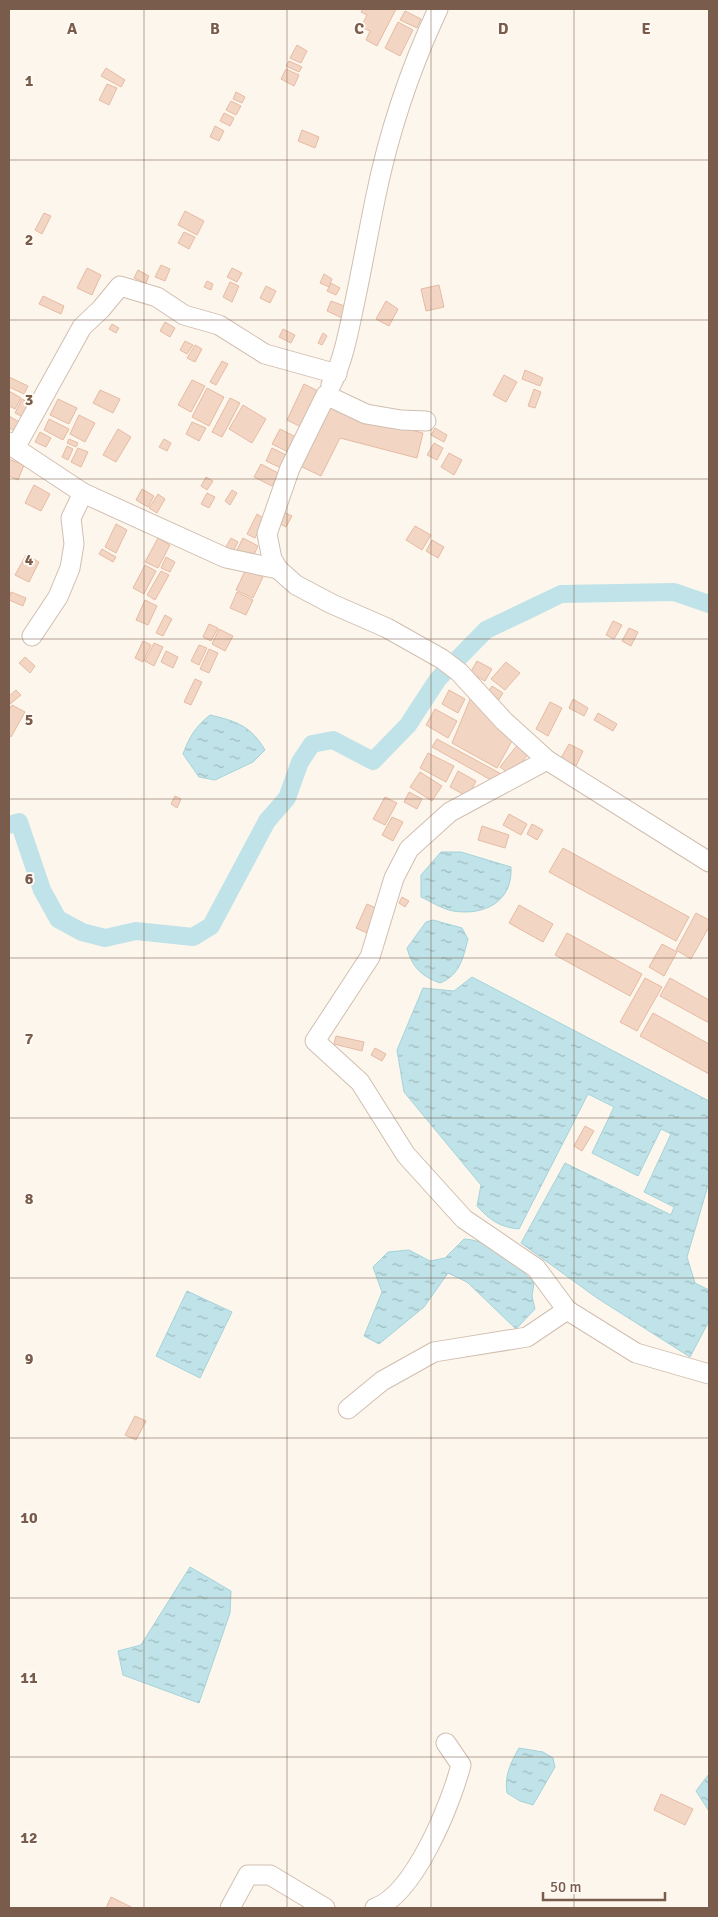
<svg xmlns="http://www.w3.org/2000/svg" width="718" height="1917" font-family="Signika,sans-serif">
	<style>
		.water { fill: url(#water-ripples); stroke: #a5d3da }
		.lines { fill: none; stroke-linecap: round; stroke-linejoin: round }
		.canal { stroke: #bfe3e8; stroke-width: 18 }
		.building { fill: #f3d5c3; stroke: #e6bba3 }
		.minor-casing { stroke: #d1beb0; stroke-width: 21 }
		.minor { stroke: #fff; stroke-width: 19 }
		.grid { fill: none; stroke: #7a5c4d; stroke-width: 1; stroke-opacity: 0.55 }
		.grid-label { font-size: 16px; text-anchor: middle; font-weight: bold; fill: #7a5c4d; stroke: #fffaf3; stroke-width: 4; stroke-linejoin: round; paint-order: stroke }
	</style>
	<defs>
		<pattern id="water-ripples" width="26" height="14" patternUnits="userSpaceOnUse" patternTransform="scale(1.25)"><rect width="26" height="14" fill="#bfe3e8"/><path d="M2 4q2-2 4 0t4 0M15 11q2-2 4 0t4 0" fill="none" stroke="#a0bbbe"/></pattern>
	</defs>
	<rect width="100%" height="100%" fill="#fdf6ec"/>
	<g class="water">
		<path d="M 210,715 C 236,721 251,726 265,750 L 253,762 L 215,780 L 199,777 L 183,754 C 189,737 196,726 210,715 Z"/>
		<path d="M 441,852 L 461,852 L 511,867 C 513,902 484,916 453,911 C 442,909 430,901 421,897 L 421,875 Z"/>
		<path d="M 433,920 L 462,928 L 468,939 C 463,958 460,975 440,983 C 421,976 412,967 407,948 L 426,922 Z"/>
		<path d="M 472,977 L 709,1101 L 709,1182 L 687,1257 L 695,1283 L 709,1290 L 709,1321 L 690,1357 L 597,1298 L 521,1243 L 565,1163 L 671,1215 L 674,1207 L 644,1192 L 671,1134 L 661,1129 L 638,1176 L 592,1153 L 614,1107 L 588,1094 L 519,1229 C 499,1227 490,1220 477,1206 L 481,1185 L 404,1092 L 397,1050 L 423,988 L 454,991 Z"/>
		<path d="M 464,1239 C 491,1240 516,1264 534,1283 L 532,1296 L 535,1309 L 516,1329 L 467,1282 L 448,1273 L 424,1307 L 379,1344 L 364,1336 L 382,1292 L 373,1267 L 388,1252 L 409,1250 L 430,1261 L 445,1258 Z"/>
		<path d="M 187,1291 L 232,1312 L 200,1378 L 156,1356 Z"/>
		<path d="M 190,1567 L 231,1591 L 230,1613 L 199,1703 L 123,1675 L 118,1651 L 141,1645 Z"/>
		<path d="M 519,1748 L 543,1752 L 553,1758 L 555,1767 L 533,1805 L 520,1801 L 507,1793 C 504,1776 511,1762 519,1748 Z"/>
		<path d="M 709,1774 L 709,1811 L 696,1791 Z"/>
	</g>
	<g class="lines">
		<path class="canal" d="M 9,825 L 19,822 L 42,890 L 58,919 L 82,932 L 105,938 L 136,931 L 193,937 L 211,926 L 267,821 L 287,798 L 300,762 L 312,744 L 333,740 L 373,761 L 408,725 L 438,679 L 486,630 L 528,610 L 561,594 L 674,592 L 709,604"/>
	</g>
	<g class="building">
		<path d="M 363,9 L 396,9 L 377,46 L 366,40 L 370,31 L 361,27 L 367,15 L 361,12 Z"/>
		<path d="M 405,11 L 421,19 L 417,28 L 400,20 Z"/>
		<path d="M 398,22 L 413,30 L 400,56 L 385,48 Z"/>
		<path d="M 297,45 L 307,51 L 301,63 L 290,58 Z"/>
		<path d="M 289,61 L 302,67 L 299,72 L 286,66 Z"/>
		<path d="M 106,68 L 125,80 L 121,87 L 101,76 Z"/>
		<path d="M 286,69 L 299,75 L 294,86 L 281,79 Z"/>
		<path d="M 107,84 L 117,88 L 109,105 L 99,100 Z"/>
		<path d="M 236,92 L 245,97 L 242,103 L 233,99 Z"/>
		<path d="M 231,101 L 241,106 L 236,115 L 226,110 Z"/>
		<path d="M 224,113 L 234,118 L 230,126 L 220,121 Z"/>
		<path d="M 215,126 L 224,131 L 219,141 L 210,137 Z"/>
		<path d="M 302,130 L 319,137 L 315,148 L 298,141 Z"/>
		<path d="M 185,211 L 204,221 L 197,235 L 178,225 Z"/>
		<path d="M 44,213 L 51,216 L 42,234 L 35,230 Z"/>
		<path d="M 184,232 L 195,237 L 189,249 L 178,243 Z"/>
		<path d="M 161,265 L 170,269 L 165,281 L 155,277 Z"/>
		<path d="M 87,268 L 101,275 L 92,295 L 77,288 Z"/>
		<path d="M 232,268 L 242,273 L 237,282 L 227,277 Z"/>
		<path d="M 138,270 L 149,276 L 146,283 L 134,278 Z"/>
		<path d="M 324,274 L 332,279 L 329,287 L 320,283 Z"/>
		<path d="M 207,281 L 213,284 L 211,290 L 204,287 Z"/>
		<path d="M 230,282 L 239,286 L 232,302 L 223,297 Z"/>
		<path d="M 331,283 L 340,288 L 336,295 L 327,291 Z"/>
		<path d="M 439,285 L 444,307 L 426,311 L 421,289 Z"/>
		<path d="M 266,286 L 276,291 L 270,303 L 260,298 Z"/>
		<path d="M 43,296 L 64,306 L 61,314 L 39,304 Z"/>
		<path d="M 331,301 L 347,307 L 342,318 L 327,311 Z"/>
		<path d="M 386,301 L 398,309 L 389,326 L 376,319 Z"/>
		<path d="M 165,322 L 175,328 L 170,337 L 160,331 Z"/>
		<path d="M 112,324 L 119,328 L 116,333 L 109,329 Z"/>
		<path d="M 283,329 L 295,335 L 291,343 L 279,337 Z"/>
		<path d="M 323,333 L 327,336 L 322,345 L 318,343 Z"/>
		<path d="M 185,341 L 193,345 L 187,354 L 180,350 Z"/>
		<path d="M 195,345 L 202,349 L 195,362 L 187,358 Z"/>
		<path d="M 222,361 L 228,364 L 216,385 L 210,382 Z"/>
		<path d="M 525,370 L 543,378 L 540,386 L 522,379 Z"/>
		<path d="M 504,375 L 517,382 L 506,402 L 493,395 Z"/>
		<path d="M 9,377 L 28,386 L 24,394 L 9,387 Z"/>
		<path d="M 192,380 L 205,386 L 191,412 L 178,405 Z"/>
		<path d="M 304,384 L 318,391 L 301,427 L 287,420 Z"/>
		<path d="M 207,388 L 224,397 L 209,426 L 192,417 Z"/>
		<path d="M 534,389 L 541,392 L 535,408 L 528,406 Z"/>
		<path d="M 100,390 L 120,399 L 113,413 L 93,403 Z"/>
		<path d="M 9,391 L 21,398 L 15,409 L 9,406 Z"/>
		<path d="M 230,398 L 240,403 L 222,437 L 212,432 Z"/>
		<path d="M 22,399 L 32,405 L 25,418 L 15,413 Z"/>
		<path d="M 58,399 L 77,408 L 69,424 L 50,415 Z"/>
		<path d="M 243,405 L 266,419 L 252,443 L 229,429 Z"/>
		<path d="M 329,406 L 346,414 L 423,433 L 417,458 L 340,438 L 321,476 L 300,466 Z"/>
		<path d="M 79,415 L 95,423 L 85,442 L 70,434 Z"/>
		<path d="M 9,416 L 21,423 L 17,432 L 9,428 Z"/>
		<path d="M 49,419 L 69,429 L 63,440 L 44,430 Z"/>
		<path d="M 192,422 L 206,428 L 199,441 L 186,434 Z"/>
		<path d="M 435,428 L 447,435 L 444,442 L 431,435 Z"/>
		<path d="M 118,429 L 131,437 L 116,462 L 103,455 Z"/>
		<path d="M 280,429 L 296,437 L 288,452 L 272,444 Z"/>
		<path d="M 40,432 L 51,438 L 46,447 L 35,442 Z"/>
		<path d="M 69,439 L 78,443 L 76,447 L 67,443 Z"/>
		<path d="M 164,439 L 171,443 L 167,451 L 159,447 Z"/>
		<path d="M 434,443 L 443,448 L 437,460 L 427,455 Z"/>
		<path d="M 67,446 L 73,449 L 68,460 L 62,457 Z"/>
		<path d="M 78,448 L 88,452 L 81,467 L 71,462 Z"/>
		<path d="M 272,448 L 288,456 L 281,468 L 266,461 Z"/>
		<path d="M 449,453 L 462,460 L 454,475 L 441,467 Z"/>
		<path d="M 9,459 L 24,465 L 18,480 L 9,476 Z"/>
		<path d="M 261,464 L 278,473 L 272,486 L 254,477 Z"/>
		<path d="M 206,477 L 213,481 L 207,490 L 201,486 Z"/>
		<path d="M 34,485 L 50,494 L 41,511 L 25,503 Z"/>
		<path d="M 142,489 L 154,496 L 148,507 L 136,500 Z"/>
		<path d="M 232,490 L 237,493 L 230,505 L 225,501 Z"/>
		<path d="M 207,493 L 215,497 L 209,508 L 201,504 Z"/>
		<path d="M 158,494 L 165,499 L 157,513 L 149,508 Z"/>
		<path d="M 282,511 L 292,516 L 286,527 L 276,522 Z"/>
		<path d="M 257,514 L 265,519 L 255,538 L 247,534 Z"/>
		<path d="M 116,524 L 127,530 L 116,553 L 105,547 Z"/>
		<path d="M 415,526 L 431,535 L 422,550 L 406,540 Z"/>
		<path d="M 158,538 L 170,545 L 158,568 L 145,562 Z"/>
		<path d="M 231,538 L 238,542 L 232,554 L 224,550 Z"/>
		<path d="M 243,538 L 258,546 L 253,557 L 237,550 Z"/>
		<path d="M 432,540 L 444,547 L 438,558 L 426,551 Z"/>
		<path d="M 102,549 L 116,557 L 113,562 L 99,554 Z"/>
		<path d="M 26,555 L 39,562 L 29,582 L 15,575 Z"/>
		<path d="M 166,557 L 175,562 L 170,572 L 161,568 Z"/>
		<path d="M 145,565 L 156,571 L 144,594 L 133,588 Z"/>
		<path d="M 246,569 L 263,577 L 253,598 L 236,590 Z"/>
		<path d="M 161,571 L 169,575 L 155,600 L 147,595 Z"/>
		<path d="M 11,592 L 26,598 L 23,606 L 9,600 Z"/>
		<path d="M 237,592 L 253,600 L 246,615 L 230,608 Z"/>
		<path d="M 145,600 L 157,606 L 148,625 L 136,620 Z"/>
		<path d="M 165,615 L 172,619 L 163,636 L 156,633 Z"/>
		<path d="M 613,621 L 622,625 L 614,639 L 606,635 Z"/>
		<path d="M 209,624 L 218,628 L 211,641 L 203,637 Z"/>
		<path d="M 629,628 L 638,632 L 631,646 L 622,641 Z"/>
		<path d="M 219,629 L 233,636 L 225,651 L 212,644 Z"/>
		<path d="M 143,641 L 151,645 L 143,662 L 135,658 Z"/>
		<path d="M 154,643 L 163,647 L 154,666 L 145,661 Z"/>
		<path d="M 199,645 L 207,648 L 199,665 L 191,661 Z"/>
		<path d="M 209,649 L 218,653 L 209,673 L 200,669 Z"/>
		<path d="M 166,651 L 178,657 L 173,668 L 161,662 Z"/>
		<path d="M 25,657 L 35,666 L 30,673 L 19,663 Z"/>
		<path d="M 477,661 L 492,669 L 485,681 L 470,673 Z"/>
		<path d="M 506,662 L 520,673 L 505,690 L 491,679 Z"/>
		<path d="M 195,679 L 202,682 L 191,705 L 184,702 Z"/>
		<path d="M 492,686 L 503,693 L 498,701 L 487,694 Z"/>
		<path d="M 16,690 L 21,695 L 10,704 L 9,696 Z"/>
		<path d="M 449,690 L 465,699 L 458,713 L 442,704 Z"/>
		<path d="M 471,697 L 513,739 L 497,768 L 452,743 Z"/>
		<path d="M 573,699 L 588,708 L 584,716 L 569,708 Z"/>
		<path d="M 550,702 L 562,708 L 548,736 L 536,729 Z"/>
		<path d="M 12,705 L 25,712 L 11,737 L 9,736 L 9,710 Z"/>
		<path d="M 435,709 L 457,721 L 448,738 L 426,725 Z"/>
		<path d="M 598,713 L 617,724 L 613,731 L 594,720 Z"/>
		<path d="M 437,739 L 505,776 L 500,785 L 432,747 Z"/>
		<path d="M 518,744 L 529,753 L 512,776 L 500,767 Z"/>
		<path d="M 569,744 L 583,751 L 576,766 L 561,758 Z"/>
		<path d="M 428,753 L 454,766 L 446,782 L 420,768 Z"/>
		<path d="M 458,771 L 476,781 L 468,797 L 450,787 Z"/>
		<path d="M 420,772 L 442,786 L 432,801 L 410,787 Z"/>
		<path d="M 409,792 L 422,799 L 417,809 L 404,802 Z"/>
		<path d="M 175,796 L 181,799 L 177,808 L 171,804 Z"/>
		<path d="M 385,797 L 397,803 L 385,825 L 373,819 Z"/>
		<path d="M 509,814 L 527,824 L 521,835 L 503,825 Z"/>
		<path d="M 392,817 L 403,822 L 393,841 L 382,835 Z"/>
		<path d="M 532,824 L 543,830 L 537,840 L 527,834 Z"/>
		<path d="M 482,826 L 509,835 L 505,848 L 478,840 Z"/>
		<path d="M 563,848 L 689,917 L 676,941 L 549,872 Z"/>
		<path d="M 402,897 L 409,901 L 405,907 L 399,903 Z"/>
		<path d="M 367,904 L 378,909 L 367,933 L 356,928 Z"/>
		<path d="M 519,905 L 553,924 L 543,942 L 509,923 Z"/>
		<path d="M 696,913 L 709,920 L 709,927 L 691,959 L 676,950 Z"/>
		<path d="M 567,933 L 642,974 L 630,996 L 555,955 Z"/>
		<path d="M 662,944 L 677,952 L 664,976 L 649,967 Z"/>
		<path d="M 645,978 L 662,987 L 637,1031 L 620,1022 Z"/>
		<path d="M 670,978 L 709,1000 L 709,1023 L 660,996 Z"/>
		<path d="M 653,1013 L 709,1044 L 709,1074 L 640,1036 Z"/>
		<path d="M 336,1036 L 364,1042 L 362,1051 L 334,1044 Z"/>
		<path d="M 375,1048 L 386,1054 L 382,1061 L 371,1055 Z"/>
		<path d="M 585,1126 L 594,1131 L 582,1151 L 574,1146 Z"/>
		<path d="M 135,1416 L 146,1421 L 136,1440 L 125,1435 Z"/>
		<path d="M 661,1794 L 693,1809 L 685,1825 L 654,1810 Z"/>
		<path d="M 111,1897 L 133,1908 L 106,1908 Z"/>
	</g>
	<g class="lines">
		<g class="minor-casing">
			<g id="minor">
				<path d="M 331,385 C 344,359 349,329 355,301 C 362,268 368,234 375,200 C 388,135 410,69 438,9"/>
				<path d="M 426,421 L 401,420 L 366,414 L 326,395 L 290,468 L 267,534 L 272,559 L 278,569 L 296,585 L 332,604 L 387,628 L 442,659 L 459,672 L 504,721 L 547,760 L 709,862"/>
				<path d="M 9,442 L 15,448 L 82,327 L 101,309 L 120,286 L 157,297 L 184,315 L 219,325 L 265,354 L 337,374"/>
				<path d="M 15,448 L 83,493 L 226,558 L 278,569"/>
				<path d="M 32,636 L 58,597 L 70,568 L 74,544 L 71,518 L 83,493"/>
				<path d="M 567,1310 L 636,1353 L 709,1374"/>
				<path d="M 348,1409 L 382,1381 L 434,1352 L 527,1337 L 567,1310 L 536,1268 L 464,1219 L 406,1155 L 360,1082 L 315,1041 L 370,957 L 394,878 L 409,849 L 450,812 L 547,760"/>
				<path d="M 230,1908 L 248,1875 L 270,1875 L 325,1908"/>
				<path d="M 375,1908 C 415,1894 451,1803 461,1765 L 446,1743"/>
			</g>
		</g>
		<use href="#minor" class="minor"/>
	</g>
	<path class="grid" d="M 144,9 L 144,1908M 287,9 L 287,1908M 431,9 L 431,1908M 574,9 L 574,1908M 9,160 L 709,160M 9,320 L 709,320M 9,479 L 709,479M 9,639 L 709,639M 9,799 L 709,799M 9,958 L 709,958M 9,1118 L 709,1118M 9,1278 L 709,1278M 9,1438 L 709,1438M 9,1598 L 709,1598M 9,1757 L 709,1757"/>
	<g class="grid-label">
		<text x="72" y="34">A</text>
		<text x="215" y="34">B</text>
		<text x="359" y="34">C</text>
		<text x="503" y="34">D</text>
		<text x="646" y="34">E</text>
		<text x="29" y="86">1</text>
		<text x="29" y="245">2</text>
		<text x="29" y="405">3</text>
		<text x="29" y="565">4</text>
		<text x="29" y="725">5</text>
		<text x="29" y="884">6</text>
		<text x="29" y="1044">7</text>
		<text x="29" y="1204">8</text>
		<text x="29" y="1364">9</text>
		<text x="29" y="1523">10</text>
		<text x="29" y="1683">11</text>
		<text x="29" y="1843">12</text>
	</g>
	<rect width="718" height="1917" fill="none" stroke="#7a5c4d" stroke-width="20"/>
	<path d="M543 1892v8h122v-8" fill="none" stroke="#7a5c4d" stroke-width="2.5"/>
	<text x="550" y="1892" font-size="15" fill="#7a5c4d" stroke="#fffaf3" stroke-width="4" paint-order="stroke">50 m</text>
</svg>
